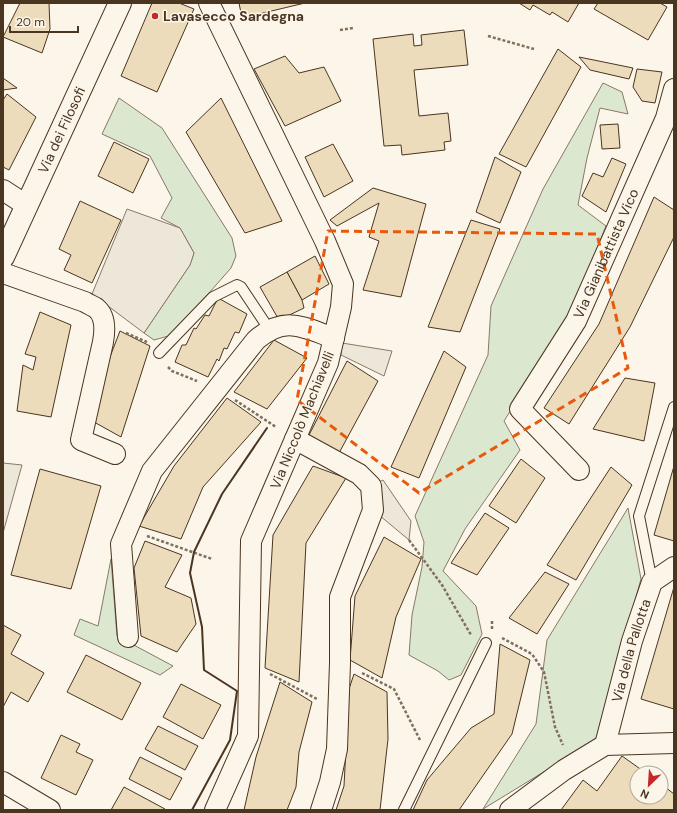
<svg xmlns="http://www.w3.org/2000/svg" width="677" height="813" font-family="'DM Sans',sans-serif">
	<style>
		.green { fill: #dce7d0; stroke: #887966 }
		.parking { fill: #ede7d9; stroke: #887966 }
		.building { fill: #ecdcbc; stroke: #4a3520 }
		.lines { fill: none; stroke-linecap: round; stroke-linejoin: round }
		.service-casing { stroke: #4a3520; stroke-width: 12 }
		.minor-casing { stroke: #4a3520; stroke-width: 22 }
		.tertiary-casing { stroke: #4a3520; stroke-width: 24 }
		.path { stroke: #7f6f5c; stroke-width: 2.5; stroke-dasharray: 3 2; stroke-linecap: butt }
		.service { stroke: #fbf6e9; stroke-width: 10 }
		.minor { stroke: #fbf6e9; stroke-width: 20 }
		.tertiary { stroke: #fbf6e9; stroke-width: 22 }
		.wall { stroke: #4a3520; stroke-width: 2 }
		.marked { fill: none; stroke: #e8590c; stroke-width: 3; stroke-dasharray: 8 5; stroke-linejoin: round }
		.poi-dot { fill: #c62828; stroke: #fbf6e9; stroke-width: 1.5 }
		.labels { text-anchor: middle; stroke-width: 3; stroke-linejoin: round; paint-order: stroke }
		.poi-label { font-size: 14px; font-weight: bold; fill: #4a3520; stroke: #fbf6e9; text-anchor: start }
		.street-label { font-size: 14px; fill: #4a3520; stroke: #fbf6e9 }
	</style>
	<rect width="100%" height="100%" fill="#fbf6e9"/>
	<g class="green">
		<path d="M 603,83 L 622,92 L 628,114 L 600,108 L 587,158 L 578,205 L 606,226 L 569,318 L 504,421 L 520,450 L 465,529 L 443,571 L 476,606 L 482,634 L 461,675 L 449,680 L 438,671 L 409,655 L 412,615 L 422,567 L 424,542 L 415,516 L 488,355 L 491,306 L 543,189 Z"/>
		<path d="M 119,98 L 162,128 L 232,238 L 236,256 L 231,268 L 172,335 L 154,340 L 144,333 L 190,265 L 194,253 L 180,228 L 161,218 L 172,198 L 150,156 L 102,134 Z"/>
		<path d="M 628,508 L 641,579 L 596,740 L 483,809 L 536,724 L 547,640 Z"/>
		<path d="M 111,559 L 117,636 L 173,666 L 160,675 L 74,635 L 80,619 L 98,626 Z"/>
	</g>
	<g class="parking">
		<path d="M 127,209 L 180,228 L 194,253 L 190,265 L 144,333 L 92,294 Z"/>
		<path d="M 342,343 L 392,351 L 384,376 L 341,355 Z"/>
		<path d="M 3,463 L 22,465 L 3,533 Z"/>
		<path d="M 383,480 L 411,521 L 409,540 L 373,510 L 371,486 Z"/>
	</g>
	<g class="building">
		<path d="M 20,3 L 49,3 L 50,29 L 42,53 L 3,37 Z"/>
		<path d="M 152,3 L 179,3 L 194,9 L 157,92 L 121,76 Z"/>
		<path d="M 239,3 L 305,3 L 242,18 Z"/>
		<path d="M 519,3 L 579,3 L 568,22 L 552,12 L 550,15 L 533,5 L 530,10 Z"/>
		<path d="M 598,3 L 660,3 L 667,7 L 648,40 L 594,9 Z"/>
		<path d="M 464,30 L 468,65 L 414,70 L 419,116 L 448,113 L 451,141 L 444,142 L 445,150 L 402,155 L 401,145 L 384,146 L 373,39 L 413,34 L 414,46 L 422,45 L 421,35 Z"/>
		<path d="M 558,49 L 581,67 L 526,167 L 499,154 Z"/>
		<path d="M 285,56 L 299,73 L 324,67 L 341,101 L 285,126 L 254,69 Z"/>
		<path d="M 579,57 L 633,68 L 629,79 L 590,70 Z"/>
		<path d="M 637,69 L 662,72 L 655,103 L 642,101 L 633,87 Z"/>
		<path d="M 3,78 L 17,88 L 3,90 Z"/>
		<path d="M 7,94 L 36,117 L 9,170 L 3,167 L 3,100 Z"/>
		<path d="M 221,98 L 282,221 L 245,233 L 186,132 Z"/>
		<path d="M 618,124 L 620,148 L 602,149 L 600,125 Z"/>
		<path d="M 114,142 L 149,159 L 133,193 L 98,176 Z"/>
		<path d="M 333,144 L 353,181 L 324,197 L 305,157 Z"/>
		<path d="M 495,157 L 521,172 L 500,223 L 476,212 Z"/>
		<path d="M 612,158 L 626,164 L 606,212 L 582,196 L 593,173 L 603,177 Z"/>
		<path d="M 373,188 L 426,204 L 401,297 L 363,290 L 379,241 L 369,237 L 379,203 L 337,226 L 330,220 Z"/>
		<path d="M 654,197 L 674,210 L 674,237 L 630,327 L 569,424 L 544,408 L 599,324 Z"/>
		<path d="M 80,201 L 121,220 L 92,283 L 64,270 L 71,255 L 59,249 Z"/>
		<path d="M 471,220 L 500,229 L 460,332 L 428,327 Z"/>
		<path d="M 315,256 L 329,284 L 302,300 L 287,272 Z"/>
		<path d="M 287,272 L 302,300 L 304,308 L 279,320 L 260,287 Z"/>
		<path d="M 218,298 L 247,314 L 239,333 L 235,332 L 227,349 L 224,348 L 219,361 L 217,359 L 208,377 L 175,362 L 182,345 L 186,345 L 194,328 L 196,329 L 205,315 L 209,316 Z"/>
		<path d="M 40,312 L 71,325 L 51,417 L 17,411 L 23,365 L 33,370 L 36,357 L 25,354 Z"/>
		<path d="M 120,331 L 150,346 L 121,437 L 94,422 L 108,362 Z"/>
		<path d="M 274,340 L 307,358 L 267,409 L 234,392 Z"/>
		<path d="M 444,351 L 466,367 L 419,478 L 391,467 Z"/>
		<path d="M 347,361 L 378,381 L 339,453 L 309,435 Z"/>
		<path d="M 625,378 L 655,383 L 644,441 L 593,429 Z"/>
		<path d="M 227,398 L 261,422 L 203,487 L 181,539 L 139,526 L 174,466 Z"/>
		<path d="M 521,459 L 545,478 L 516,523 L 489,506 Z"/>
		<path d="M 313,466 L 346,478 L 306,543 L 299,682 L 265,668 L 273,535 Z"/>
		<path d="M 674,466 L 674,541 L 654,535 Z"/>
		<path d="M 611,467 L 632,485 L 576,580 L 547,565 Z"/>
		<path d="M 40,469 L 101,486 L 71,589 L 11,575 Z"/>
		<path d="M 485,513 L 509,528 L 477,575 L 451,563 Z"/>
		<path d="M 384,537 L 421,559 L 396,617 L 382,678 L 350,660 L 355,596 Z"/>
		<path d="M 145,541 L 182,555 L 165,587 L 191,598 L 196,624 L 177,652 L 141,636 L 134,568 Z"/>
		<path d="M 545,572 L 569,584 L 537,634 L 509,618 Z"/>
		<path d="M 674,587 L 674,709 L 641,699 Z"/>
		<path d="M 3,625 L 21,635 L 11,654 L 44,673 L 28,702 L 11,692 L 3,707 Z"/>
		<path d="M 500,644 L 530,660 L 512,734 L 459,810 L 413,810 L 427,780 L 471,728 L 494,714 Z"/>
		<path d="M 86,655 L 141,683 L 122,720 L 67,692 Z"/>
		<path d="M 354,674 L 387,692 L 388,739 L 380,810 L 336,810 L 344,786 L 349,689 Z"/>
		<path d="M 280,682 L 312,702 L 299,752 L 296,787 L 287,810 L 244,810 L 256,757 Z"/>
		<path d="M 181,684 L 221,705 L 203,739 L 163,717 Z"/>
		<path d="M 158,726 L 198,746 L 185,770 L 145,749 Z"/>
		<path d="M 61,735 L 80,744 L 76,752 L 93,760 L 76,795 L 41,778 Z"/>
		<path d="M 622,756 L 646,773 L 637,773 L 637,797 L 661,797 L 661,784 L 674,794 L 674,810 L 561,810 L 583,780 L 597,791 Z"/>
		<path d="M 140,757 L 182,778 L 170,800 L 129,779 Z"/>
		<path d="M 124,787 L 165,809 L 164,810 L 111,810 Z"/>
	</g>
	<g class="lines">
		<g class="service-casing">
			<g id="service">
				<path d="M 159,353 L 213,297 L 237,285 L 241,287 L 269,329"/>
				<path d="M 652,582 L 639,516 L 674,407"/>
				<path d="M 404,810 L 486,643"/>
			</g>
		</g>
		<g class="minor-casing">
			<g id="minor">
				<path d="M 209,3 L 325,241 L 343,284 L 341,307 L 328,363 L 251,541 L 248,736 L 215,810"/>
				<path d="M 3,190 L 26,205"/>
				<path d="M 3,273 L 85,302 C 88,304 93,306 96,308 C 106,316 105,331 103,342 L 81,440 L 115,454"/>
				<path d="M 295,439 L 359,474 L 371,486 L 373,510 L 340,597 L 340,663 L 337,749 L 330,782 L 321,810"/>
				<path id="s1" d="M 579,470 L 520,409 L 576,321 L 666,118 L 674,89"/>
				<path d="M 128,637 L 121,544 L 152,471 L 256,340 C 285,315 302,327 334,338"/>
				<path id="s2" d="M 605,745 L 632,641 L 652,582 L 674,567"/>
				<path d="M 3,782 L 50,810"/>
				<path d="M 510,810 L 564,770 L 605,745 L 674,743"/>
			</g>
		</g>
		<g class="tertiary-casing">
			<g id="tertiary">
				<path id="s3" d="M 3,257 L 120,3"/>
			</g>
		</g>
		<g class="path">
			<path d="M 340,30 L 353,28"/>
			<path d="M 488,36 L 534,49"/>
			<path d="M 126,333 L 147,342"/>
			<path d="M 168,367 L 172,371 L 197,381"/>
			<path d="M 235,400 L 276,427"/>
			<path d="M 147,536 L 212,559"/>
			<path d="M 409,540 L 442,585 L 471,635"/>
			<path d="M 492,621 L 492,629"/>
			<path d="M 502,638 L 532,654 L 544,672 L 555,727 L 563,745"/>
			<path d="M 362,673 L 394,689 L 420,740"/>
			<path d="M 270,674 L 317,699"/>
		</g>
		<use href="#service" class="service"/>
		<use href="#minor" class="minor"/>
		<use href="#tertiary" class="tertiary"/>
		<path class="wall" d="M 192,810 L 230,740 L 237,691 L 204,670 L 202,627 L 190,573 L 194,552 L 222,494 L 267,428"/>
	</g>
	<path class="marked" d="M 328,231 L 597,234 L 628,368 L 419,493 L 297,400 Z"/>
	<circle class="poi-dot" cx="155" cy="16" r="4"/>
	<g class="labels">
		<g class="poi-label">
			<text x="163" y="21">Lavasecco Sardegna</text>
		</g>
		<g class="street-label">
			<text dy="5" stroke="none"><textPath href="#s3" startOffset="140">Via dei Filosofi</textPath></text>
			<text dy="5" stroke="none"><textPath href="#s1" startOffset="263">Via Gianibattista Vico</textPath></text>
			<text transform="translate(302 420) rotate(-68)" y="5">Via Niccolò Machiavelli</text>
			<text dy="5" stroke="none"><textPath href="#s2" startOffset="98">Via della Pallotta</textPath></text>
		</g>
	</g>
	<rect width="677" height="813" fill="none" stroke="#4a3520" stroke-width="8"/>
	<g transform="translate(649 785) rotate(205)"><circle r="19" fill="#fbf6e9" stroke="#b4a999"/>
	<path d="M0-3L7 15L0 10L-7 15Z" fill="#c62828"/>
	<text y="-6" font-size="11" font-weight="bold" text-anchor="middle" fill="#4a3520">N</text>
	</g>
	<path d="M10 26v6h68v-6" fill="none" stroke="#4a3520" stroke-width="2"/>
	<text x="16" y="26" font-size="12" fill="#4a3520" stroke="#fbf6e9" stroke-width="3" paint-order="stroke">20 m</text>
</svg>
